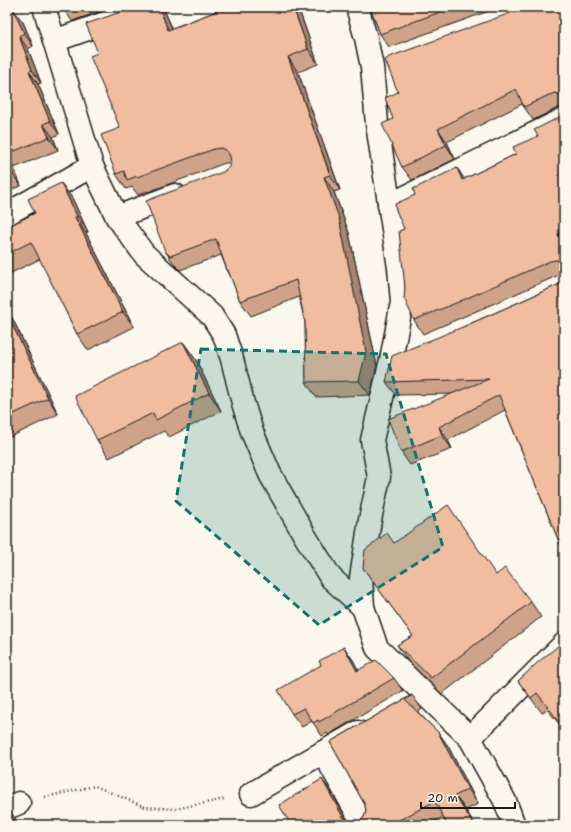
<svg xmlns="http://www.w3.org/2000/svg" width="571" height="832" font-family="'Shantell Sans',sans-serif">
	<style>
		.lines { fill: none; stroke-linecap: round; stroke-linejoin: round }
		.minor-casing { stroke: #1c1c1c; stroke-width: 25 }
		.path { stroke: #1c1c1c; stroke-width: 2.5; stroke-dasharray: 1 3; stroke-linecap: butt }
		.minor { stroke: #fbf7ec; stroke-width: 22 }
		.wall { fill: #cea38a; stroke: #1c1c1c }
		.shaded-wall { fill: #a88471; stroke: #1c1c1c }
		.building { fill: #f0bda1; stroke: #1c1c1c }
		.marked { fill: #0f766e; fill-opacity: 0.2; stroke: #0f766e; stroke-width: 3; stroke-dasharray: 8 5; stroke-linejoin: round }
	</style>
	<rect width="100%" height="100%" fill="#fbf7ec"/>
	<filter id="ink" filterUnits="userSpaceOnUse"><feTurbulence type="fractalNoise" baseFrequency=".025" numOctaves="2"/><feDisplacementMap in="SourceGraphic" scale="8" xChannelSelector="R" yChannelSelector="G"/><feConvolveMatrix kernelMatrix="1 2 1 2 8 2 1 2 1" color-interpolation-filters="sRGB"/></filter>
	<g filter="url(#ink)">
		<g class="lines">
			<g class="minor-casing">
				<g id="minor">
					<path d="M 44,7 L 92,166 L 117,217 L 144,254 L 212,316 L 224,335 L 232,359 L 243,403 L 252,432 L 270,474 L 305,536 L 331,578 L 363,607"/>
					<path d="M 357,7 L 366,38 L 372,67 L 377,124 L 399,268 L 402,302 L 391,360 L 372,440 L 379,477 L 370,520 L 361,578 L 363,607 L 377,648 L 470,738 L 505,801 L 514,825"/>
					<path d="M 54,41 L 150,7"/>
					<path d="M 389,205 L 564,119"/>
					<path d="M 7,214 L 92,166"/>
					<path d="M 117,217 L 175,195"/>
					<path d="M 470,738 L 564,644"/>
					<path d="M 323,752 L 364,825"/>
					<path d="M 251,794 L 358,732"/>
					<path d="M 7,808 L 19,803"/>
				</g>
			</g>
			<path class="path" d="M 45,797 L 95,786 L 145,807 L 175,809 L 225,799"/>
			<use href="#minor" class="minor"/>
		</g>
		<g class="wall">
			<path d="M 62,7 L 113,7 L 72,21 Z"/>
			<path d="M 135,7 L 163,7 L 172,28 L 217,11 L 215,7 L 298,7 L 318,64 L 298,72 L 340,190 L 334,192 L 349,233 L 377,366 L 370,395 L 316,397 L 306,382 L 305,322 L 299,297 L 251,316 L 240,301 L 230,275 L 227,270 L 221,255 L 180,270 L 175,265 L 165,251 L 223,172 L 228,168 L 231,163 L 225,163 L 148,192 L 147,191 L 138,195 L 132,187 L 126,189 L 116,174 L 120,128 L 98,53 Z"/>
			<path d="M 370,7 L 500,7 L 389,47 L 380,34 Z"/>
			<path d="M 564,7 L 564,107 L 558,108 L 533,120 L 522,104 L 447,142 L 455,159 L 412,180 L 402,167 L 393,119 L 398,92 Z"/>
			<path d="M 7,12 L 23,22 L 33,46 L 28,49 L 41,83 L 38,84 L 59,134 L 53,137 L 58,150 L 14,168 L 21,186 L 7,191 Z"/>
			<path d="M 564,114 L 564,274 L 559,275 L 465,316 L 423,334 L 414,320 L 405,288 L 404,229 L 415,195 L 457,168 L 464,179 L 516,154 L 538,136 Z"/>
			<path d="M 61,183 L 72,198 L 88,232 L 86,233 L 134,327 L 88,350 L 77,334 L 40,259 L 7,275 L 7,227 L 35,213 Z"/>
			<path d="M 564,281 L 564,549 L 560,544 L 505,410 L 448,440 L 452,449 L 410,465 L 401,452 L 453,394 L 396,395 L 386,382 L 465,326 L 560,284 Z"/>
			<path d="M 7,307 L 58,414 L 8,438 L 7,437 Z"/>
			<path d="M 183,342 L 196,360 L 221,411 L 169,437 L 164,431 L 109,458 L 97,440 Z"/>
			<path d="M 394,543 L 496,575 L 531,602 L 541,617 L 442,694 L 408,661 L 397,645 L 413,636 L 363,568 Z"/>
			<path d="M 564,644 L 564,730 L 547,709 L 542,713 L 518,681 Z"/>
			<path d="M 344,647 L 353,660 L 358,670 L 394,678 L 403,691 L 328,735 L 327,733 L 322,736 L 312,721 L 302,727 L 292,714 L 321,665 Z"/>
			<path d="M 412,695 L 422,709 L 418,712 L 438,732 L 448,746 L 478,804 L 466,810 L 475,825 L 447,825 L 443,817 L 427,825 L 291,825 L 332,793 L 348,821 L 353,823 L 360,821 L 364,817 L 366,811 L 365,805 L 330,742 Z"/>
		</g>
		<g class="shaded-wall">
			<path d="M 159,7 L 163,7 L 179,45 L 168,30 Z"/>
			<path d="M 293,7 L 298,7 L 318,64 L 308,49 Z"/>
			<path d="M 13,9 L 23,22 L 33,46 L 24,33 Z"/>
			<path d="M 19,36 L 28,49 L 41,83 L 32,70 Z"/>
			<path d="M 288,57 L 298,72 L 340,190 L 330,175 Z"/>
			<path d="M 29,71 L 38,84 L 59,134 L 50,121 Z"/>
			<path d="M 43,124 L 53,137 L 58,150 L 49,137 Z"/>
			<path d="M 438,129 L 447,142 L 455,159 L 446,145 Z"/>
			<path d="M 7,157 L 14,168 L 21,186 L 12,173 L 7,160 Z"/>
			<path d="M 457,168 L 466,181 L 462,180 Z"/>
			<path d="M 324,177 L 334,192 L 349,233 L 377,366 L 370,395 L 359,381 Z"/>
			<path d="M 61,183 L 72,198 L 88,232 L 77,216 Z"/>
			<path d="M 75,217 L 86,233 L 134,327 L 123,312 Z"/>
			<path d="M 558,234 L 564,243 L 564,246 Z"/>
			<path d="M 7,307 L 58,414 L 48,398 L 7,314 Z"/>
			<path d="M 183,342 L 196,360 L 221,411 L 209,393 Z"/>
			<path d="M 439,427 L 448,440 L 452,449 L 442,435 Z"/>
			<path d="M 344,647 L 353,660 L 366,684 L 357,671 Z"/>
			<path d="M 438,732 L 448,746 L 478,804 L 468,789 Z"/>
			<path d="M 322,779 L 332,793 L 350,825 L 343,817 Z"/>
			<path d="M 455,796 L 466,810 L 475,825 L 474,825 Z"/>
			<path d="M 7,807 L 15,818 L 17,825 L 12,825 L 7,810 Z"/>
		</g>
		<g class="building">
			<path d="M 135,7 L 159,7 L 168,30 L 217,11 L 215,7 L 293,7 L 308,49 L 288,57 L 330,175 L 324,177 L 339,218 L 366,352 L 359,381 L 306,382 L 305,322 L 296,280 L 240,301 L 228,270 L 227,270 L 216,239 L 170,256 L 165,251 L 146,201 L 223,172 L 228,168 L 231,163 L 230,156 L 227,151 L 221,148 L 214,149 L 137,177 L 137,176 L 127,180 L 124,171 L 116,174 L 101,135 L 120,128 L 90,56 L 98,53 L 86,24 Z"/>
			<path d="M 370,7 L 454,7 L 380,34 Z"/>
			<path d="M 527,7 L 564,7 L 564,98 L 561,95 L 555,93 L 549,95 L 524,107 L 516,89 L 438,129 L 446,145 L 402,167 L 382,124 L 393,119 L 385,98 L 398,92 L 385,60 L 389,57 Z"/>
			<path d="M 13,9 L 24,33 L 19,36 L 32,70 L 29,71 L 50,121 L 43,124 L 49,137 L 7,154 L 7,12 Z"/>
			<path d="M 564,114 L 564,231 L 558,234 L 564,246 L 564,265 L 562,262 L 556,260 L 550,261 L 456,303 L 414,320 L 404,298 L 405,288 L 399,231 L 404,229 L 396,210 L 395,204 L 415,195 L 413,189 L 457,168 L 462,180 L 516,154 L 513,147 L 538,136 L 534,130 L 560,117 Z"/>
			<path d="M 7,160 L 12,173 L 7,174 Z"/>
			<path d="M 61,183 L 77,216 L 75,217 L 123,312 L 77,334 L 31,242 L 7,254 L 7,227 L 35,213 L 28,199 Z"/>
			<path d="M 564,281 L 564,542 L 560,544 L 499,395 L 439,427 L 442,435 L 401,452 L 388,419 L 489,379 L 386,382 L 392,356 L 465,326 L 560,284 Z"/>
			<path d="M 7,314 L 48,398 L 7,417 Z"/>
			<path d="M 183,342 L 209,393 L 156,420 L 153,413 L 97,440 L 75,396 Z"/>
			<path d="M 448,505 L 496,575 L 505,568 L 531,602 L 431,678 L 397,645 L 413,636 L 363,568 L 365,550 L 387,533 L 394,543 Z"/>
			<path d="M 563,642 L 564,644 L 564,728 L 537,693 L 531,698 L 518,681 L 537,663 Z"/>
			<path d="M 344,647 L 357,671 L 376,660 L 394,678 L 319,722 L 318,720 L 313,723 L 304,708 L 292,714 L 278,690 L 321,665 L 319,661 Z"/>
			<path d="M 412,695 L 405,700 L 438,732 L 468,789 L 455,796 L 474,825 L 447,825 L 435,801 L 390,825 L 291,825 L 279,805 L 322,779 L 343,817 L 347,821 L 353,823 L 360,821 L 364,817 L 366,811 L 365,805 L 330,742 Z"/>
			<path d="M 7,810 L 12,825 L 7,825 Z"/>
		</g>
	</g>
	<path class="marked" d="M 201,349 L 386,354 L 443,547 L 319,625 L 176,501 Z"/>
	<rect width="571" height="832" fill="none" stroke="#fbf7ec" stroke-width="24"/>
	<rect x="12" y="12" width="547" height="808" fill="none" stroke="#1c1c1c" stroke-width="1.5" filter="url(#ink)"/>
	<path d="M421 802v6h94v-6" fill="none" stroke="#1c1c1c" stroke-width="2"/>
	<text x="427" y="802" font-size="12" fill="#1c1c1c" stroke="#fbf7ec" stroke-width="3" paint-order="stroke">20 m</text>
</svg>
